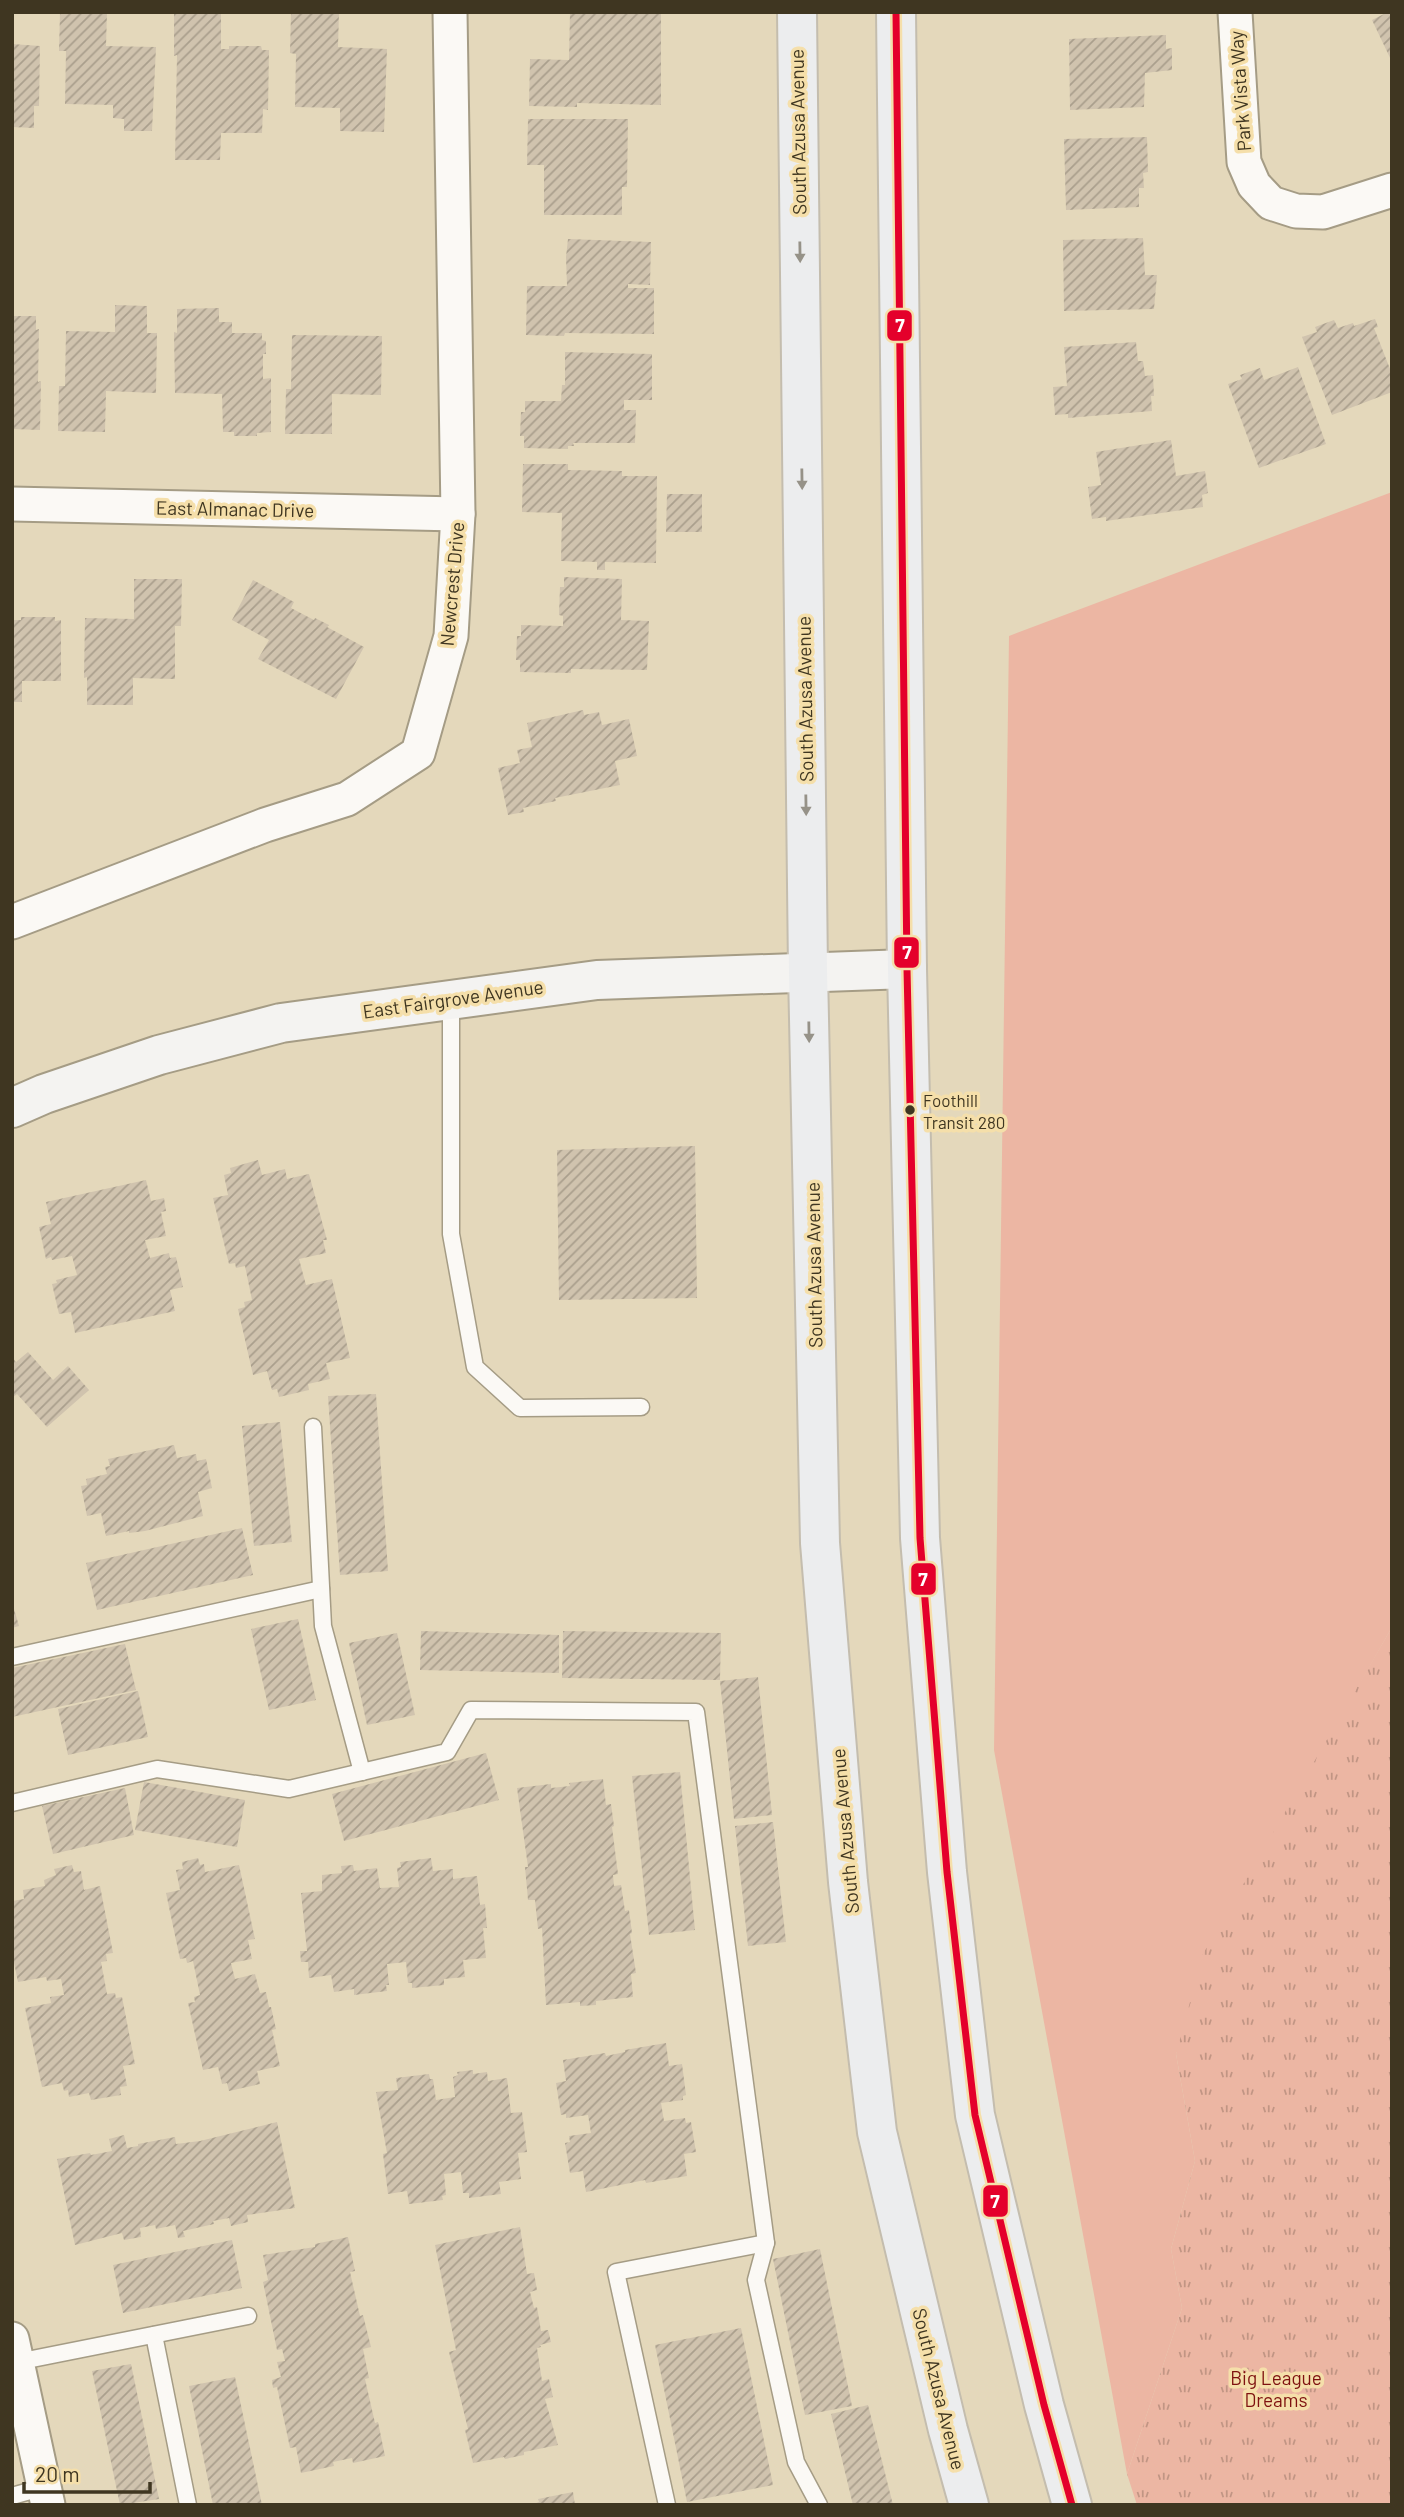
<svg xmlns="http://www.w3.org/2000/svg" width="1404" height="2517" font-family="Barlow,sans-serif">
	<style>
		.grass { fill: #ecb6a3 }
		.park { fill: url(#park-tufts) }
		.building { fill: url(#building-hatch) }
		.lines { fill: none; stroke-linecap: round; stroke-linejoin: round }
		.lane-casing { stroke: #a59c85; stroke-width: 19 }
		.street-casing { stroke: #a59c85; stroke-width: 37 }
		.secondary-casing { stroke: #a59c85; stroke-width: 42 }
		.primary-casing { stroke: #c4bdae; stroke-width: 42 }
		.lane { stroke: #fbf9f5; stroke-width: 16 }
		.street { stroke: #fbf9f5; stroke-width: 33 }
		.secondary { stroke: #f4f3f1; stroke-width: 38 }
		.primary { stroke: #ecedee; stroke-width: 38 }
		.bus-1-casing { stroke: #f5dfaa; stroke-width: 12 }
		.bus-1 { stroke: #e4002b; stroke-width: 7 }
		.oneway { fill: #969288 }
		.bus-dot { fill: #3f3621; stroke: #f5dfaa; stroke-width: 2.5 }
		.labels { text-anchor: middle; stroke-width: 7; stroke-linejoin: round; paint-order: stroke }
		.bus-label { font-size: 17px; fill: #3f3621; stroke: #f5dfaa; text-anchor: start }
		.street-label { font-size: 19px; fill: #3f3621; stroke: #f5dfaa }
		.park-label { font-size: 19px; fill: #7f1210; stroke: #f5dfaa }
		.line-badge { stroke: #f5dfaa; stroke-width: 2.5 }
		.badge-label { font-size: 19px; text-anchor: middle; font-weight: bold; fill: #fff }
	</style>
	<defs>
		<pattern id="park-tufts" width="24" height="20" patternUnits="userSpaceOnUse" patternTransform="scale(1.75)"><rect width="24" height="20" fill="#ecb6a3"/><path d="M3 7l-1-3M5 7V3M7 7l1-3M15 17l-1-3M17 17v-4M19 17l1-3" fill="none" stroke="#c19584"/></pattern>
		<pattern id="building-hatch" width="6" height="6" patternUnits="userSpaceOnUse" patternTransform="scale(1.75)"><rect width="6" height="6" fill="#d0c3ae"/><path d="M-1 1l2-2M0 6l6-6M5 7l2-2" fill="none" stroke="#aa9f8d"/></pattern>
	</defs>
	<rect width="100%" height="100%" fill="#e4d8bb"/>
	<path class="grass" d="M 1392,492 L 1392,1627 L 1345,1710 L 1176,2054 L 1195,2161 L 1171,2249 L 1182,2308 L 1127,2474 L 994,1750 L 1009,636 Z"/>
	<path class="park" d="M 1392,1627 L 1392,2505 L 1137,2505 L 1127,2474 L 1182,2308 L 1171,2249 L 1195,2161 L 1176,2054 L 1203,1954 Z"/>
	<g class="building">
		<path d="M 60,12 L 107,12 L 106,46 L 156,47 L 152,131 L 124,131 L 124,119 L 113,118 L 113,105 L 65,104 L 66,51 L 59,51 Z"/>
		<path d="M 174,12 L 221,12 L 221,49 L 229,49 L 229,46 L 261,46 L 262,50 L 269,50 L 268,110 L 263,109 L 262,133 L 221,133 L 220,160 L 175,160 L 177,55 L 174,56 Z"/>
		<path d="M 291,12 L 339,12 L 338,47 L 387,49 L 384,132 L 340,131 L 340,108 L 295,107 L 296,54 L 290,53 Z"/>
		<path d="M 570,12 L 661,12 L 661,105 L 577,103 L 577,107 L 529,106 L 530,59 L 569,60 Z"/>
		<path d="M 1388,12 L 1392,12 L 1392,62 L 1372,20 Z"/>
		<path d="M 1166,35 L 1166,49 L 1172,48 L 1172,70 L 1145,73 L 1144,107 L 1070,110 L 1069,39 Z"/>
		<path d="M 12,44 L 40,46 L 39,106 L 34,106 L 34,128 L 12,127 Z"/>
		<path d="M 528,119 L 628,119 L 627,187 L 622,187 L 622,215 L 544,215 L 544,165 L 527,165 Z"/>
		<path d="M 1147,137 L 1148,172 L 1143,173 L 1144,188 L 1139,188 L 1139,207 L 1066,210 L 1064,139 Z"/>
		<path d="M 1143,238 L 1145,275 L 1157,275 L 1154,309 L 1064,311 L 1063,240 Z"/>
		<path d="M 568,239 L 651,242 L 650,285 L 628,284 L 628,288 L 654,288 L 654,334 L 565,333 L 564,336 L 526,335 L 527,286 L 567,286 L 566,257 Z"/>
		<path d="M 115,305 L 147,306 L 147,333 L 157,333 L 156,393 L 106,391 L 105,432 L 58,431 L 59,386 L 65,386 L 66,331 L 115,332 Z"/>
		<path d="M 219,308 L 219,322 L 232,322 L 232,333 L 262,333 L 262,340 L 266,341 L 266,354 L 263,354 L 263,379 L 271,378 L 271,432 L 257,433 L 257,436 L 234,436 L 234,432 L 223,432 L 222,394 L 175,393 L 174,332 L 177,333 L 177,309 Z"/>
		<path d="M 12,316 L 36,316 L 36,330 L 39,329 L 38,382 L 41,381 L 40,430 L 12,429 Z"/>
		<path d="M 1375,319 L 1378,327 L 1374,328 L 1392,374 L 1392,392 L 1332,415 L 1302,337 L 1317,332 L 1315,327 L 1334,320 L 1338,328 L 1353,323 L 1354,326 Z"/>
		<path d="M 292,335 L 382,336 L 381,395 L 332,394 L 332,434 L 285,434 L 286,389 L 291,389 Z"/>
		<path d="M 1136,342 L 1138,361 L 1143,361 L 1145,376 L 1153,375 L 1154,396 L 1151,396 L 1152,411 L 1068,418 L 1068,414 L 1055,415 L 1053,387 L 1067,386 L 1064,347 Z"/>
		<path d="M 565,352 L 652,354 L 652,400 L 624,400 L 624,410 L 636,410 L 635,443 L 573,443 L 574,446 L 568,446 L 568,449 L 524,448 L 524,436 L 520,436 L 521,412 L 525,412 L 525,401 L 561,401 L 562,385 L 565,385 Z"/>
		<path d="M 1298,367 L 1326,444 L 1259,468 L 1228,384 L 1242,379 L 1240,375 L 1260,368 L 1264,380 Z"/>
		<path d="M 1171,440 L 1176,476 L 1205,471 L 1208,493 L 1202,495 L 1203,507 L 1106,521 L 1106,517 L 1092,519 L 1088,487 L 1101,485 L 1096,452 Z"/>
		<path d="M 523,464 L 568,464 L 568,470 L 622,471 L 622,476 L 657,476 L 656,563 L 605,562 L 605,570 L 597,570 L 597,562 L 561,561 L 562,513 L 522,512 Z"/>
		<path d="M 667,494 L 702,494 L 702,532 L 666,532 Z"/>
		<path d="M 564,577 L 622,579 L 621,620 L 649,621 L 647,670 L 571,669 L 571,673 L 520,672 L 520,660 L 516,660 L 517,636 L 521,636 L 521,625 L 563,626 L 563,616 L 559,615 L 560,587 L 564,587 Z"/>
		<path d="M 134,579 L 182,579 L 181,626 L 175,626 L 175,679 L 133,678 L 133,705 L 87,705 L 87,677 L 84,678 L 85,618 L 134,619 Z"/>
		<path d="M 253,580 L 294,602 L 291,608 L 314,620 L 315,618 L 329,625 L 327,627 L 364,647 L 336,699 L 258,659 L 269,640 L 232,620 Z"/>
		<path d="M 21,617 L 55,617 L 55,621 L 61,620 L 61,681 L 22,681 L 22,702 L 12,702 L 12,620 L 21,620 Z"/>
		<path d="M 583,710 L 584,715 L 599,712 L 602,725 L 629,719 L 637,756 L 615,761 L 620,785 L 555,798 L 556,801 L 523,808 L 524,812 L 508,815 L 498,768 L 520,763 L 517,750 L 532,747 L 527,723 Z"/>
		<path d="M 695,1146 L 697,1298 L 559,1300 L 557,1150 Z"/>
		<path d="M 258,1160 L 262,1175 L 285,1169 L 287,1179 L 309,1174 L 327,1240 L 323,1240 L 326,1253 L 299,1259 L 306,1285 L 332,1279 L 350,1358 L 326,1363 L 330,1379 L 308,1384 L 309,1390 L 279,1397 L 277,1389 L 272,1390 L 267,1371 L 253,1375 L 238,1309 L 245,1307 L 244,1302 L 252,1300 L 245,1266 L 236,1268 L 235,1263 L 229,1264 L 213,1198 L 228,1195 L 224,1175 L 231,1173 L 230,1168 Z"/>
		<path d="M 146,1180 L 151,1201 L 164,1198 L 166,1211 L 161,1212 L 166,1236 L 145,1240 L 150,1258 L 169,1253 L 170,1258 L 176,1257 L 183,1287 L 170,1290 L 175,1311 L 75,1333 L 71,1312 L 59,1314 L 52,1284 L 57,1283 L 56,1280 L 77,1275 L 72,1256 L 52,1260 L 51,1257 L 46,1259 L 39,1227 L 51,1224 L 46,1202 Z"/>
		<path d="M 28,1352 L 53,1380 L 68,1366 L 89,1390 L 47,1427 L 17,1394 L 12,1398 L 12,1357 L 16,1362 Z"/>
		<path d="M 376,1394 L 388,1571 L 340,1575 L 328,1396 Z"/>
		<path d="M 280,1422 L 292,1542 L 254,1546 L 242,1426 Z"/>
		<path d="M 174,1445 L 177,1458 L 196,1454 L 197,1461 L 206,1459 L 212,1488 L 198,1492 L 203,1516 L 145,1531 L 129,1533 L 129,1531 L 106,1536 L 101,1513 L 87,1516 L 81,1486 L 87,1485 L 86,1479 L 107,1474 L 105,1467 L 110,1466 L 108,1459 Z"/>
		<path d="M 242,1528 L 253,1575 L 97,1610 L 86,1563 Z"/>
		<path d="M 12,1602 L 19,1626 L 12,1628 Z"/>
		<path d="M 298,1619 L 316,1700 L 269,1710 L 251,1629 Z"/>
		<path d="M 421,1631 L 559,1635 L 559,1673 L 420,1670 Z"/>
		<path d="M 563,1631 L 721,1633 L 720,1680 L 562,1678 Z"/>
		<path d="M 397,1633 L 415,1715 L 367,1725 L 349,1643 Z"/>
		<path d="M 125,1644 L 136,1690 L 12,1717 L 12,1668 Z"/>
		<path d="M 758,1677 L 772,1815 L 734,1819 L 720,1681 Z"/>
		<path d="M 138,1691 L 148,1737 L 68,1755 L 58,1709 Z"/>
		<path d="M 486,1753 L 499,1800 L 344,1841 L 332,1794 Z"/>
		<path d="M 680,1772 L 695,1930 L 649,1935 L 632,1776 Z"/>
		<path d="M 603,1779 L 606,1805 L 611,1804 L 614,1826 L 612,1827 L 618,1874 L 613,1875 L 614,1886 L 621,1885 L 625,1911 L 629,1910 L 632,1933 L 630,1934 L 636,1973 L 631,1974 L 633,1997 L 596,2001 L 596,2005 L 580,2006 L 580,2002 L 546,2005 L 542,1928 L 538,1929 L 535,1900 L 528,1900 L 525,1867 L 528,1867 L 517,1788 L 551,1784 L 551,1788 L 570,1786 L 569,1783 Z"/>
		<path d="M 144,1782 L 245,1800 L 237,1847 L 135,1830 Z"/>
		<path d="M 125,1788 L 134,1835 L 53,1854 L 42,1806 Z"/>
		<path d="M 773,1822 L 786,1942 L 748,1946 L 735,1826 Z"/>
		<path d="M 198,1858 L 200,1865 L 204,1864 L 205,1872 L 239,1865 L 255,1939 L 248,1940 L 252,1959 L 231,1963 L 235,1979 L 255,1974 L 260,1993 L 266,1992 L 269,2007 L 271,2007 L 276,2029 L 272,2030 L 280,2066 L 257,2071 L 260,2084 L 229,2091 L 227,2083 L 222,2084 L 218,2067 L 203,2070 L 188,2003 L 195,2002 L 194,1997 L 200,1995 L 193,1961 L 187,1963 L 186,1958 L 180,1959 L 166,1893 L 180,1890 L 176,1870 L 183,1869 L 182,1862 Z"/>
		<path d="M 431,1858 L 433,1871 L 453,1869 L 453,1879 L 477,1876 L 480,1905 L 485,1904 L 487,1928 L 483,1928 L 486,1958 L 463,1960 L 465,1977 L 444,1979 L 444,1985 L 412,1988 L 412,1983 L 408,1983 L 406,1962 L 387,1964 L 389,1985 L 386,1985 L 387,1991 L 354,1995 L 354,1989 L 334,1992 L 331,1975 L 309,1978 L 308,1962 L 301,1962 L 300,1951 L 307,1951 L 301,1893 L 322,1891 L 322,1875 L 342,1873 L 341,1866 L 353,1865 L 354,1871 L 377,1868 L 380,1888 L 399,1887 L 397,1868 L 401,1867 L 400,1862 Z"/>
		<path d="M 72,1865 L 74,1872 L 81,1871 L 84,1890 L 100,1886 L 113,1953 L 106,1954 L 107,1961 L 101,1962 L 107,1994 L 115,1993 L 116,1998 L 122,1997 L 135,2064 L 123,2066 L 127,2086 L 120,2087 L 121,2095 L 91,2100 L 89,2093 L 69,2097 L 68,2090 L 64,2091 L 62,2083 L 42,2087 L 25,2008 L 51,2003 L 50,1997 L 64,1995 L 61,1979 L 47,1981 L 46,1977 L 18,1982 L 12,1953 L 12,1901 L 24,1899 L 23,1890 L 45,1886 L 44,1880 L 56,1875 L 54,1869 Z"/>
		<path d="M 666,2043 L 669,2066 L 682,2064 L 686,2095 L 683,2096 L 683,2100 L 661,2103 L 664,2121 L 685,2118 L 686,2123 L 691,2122 L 696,2152 L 684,2154 L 687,2176 L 646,2183 L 645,2180 L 586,2192 L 583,2171 L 570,2173 L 565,2143 L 570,2142 L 569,2136 L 591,2133 L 588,2115 L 566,2118 L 566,2114 L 561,2115 L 556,2083 L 566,2081 L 563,2060 L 605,2053 L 606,2056 L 625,2052 L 625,2050 Z"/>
		<path d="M 473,2070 L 473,2074 L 487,2072 L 488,2081 L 507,2078 L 511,2113 L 522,2112 L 527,2152 L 518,2153 L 521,2179 L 499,2182 L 501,2194 L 469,2198 L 469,2193 L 463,2193 L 461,2172 L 444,2174 L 446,2195 L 442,2196 L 443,2200 L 409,2204 L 407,2191 L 388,2194 L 383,2154 L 387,2153 L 376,2092 L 398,2090 L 396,2078 L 429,2074 L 430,2079 L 433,2079 L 436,2100 L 455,2097 L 453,2077 L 458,2075 L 457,2072 Z"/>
		<path d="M 277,2122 L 295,2208 L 247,2215 L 248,2222 L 231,2226 L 229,2218 L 213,2221 L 214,2224 L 183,2231 L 185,2237 L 178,2238 L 175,2225 L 156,2229 L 155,2225 L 140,2228 L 141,2237 L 124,2240 L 122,2233 L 75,2245 L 57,2159 L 90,2153 L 91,2155 L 112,2151 L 109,2139 L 124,2135 L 127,2148 L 138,2146 L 138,2144 L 175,2137 L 176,2144 L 200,2141 Z"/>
		<path d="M 520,2227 L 527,2274 L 534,2273 L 537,2290 L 530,2292 L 534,2308 L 537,2307 L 541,2331 L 548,2330 L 551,2342 L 540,2345 L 541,2347 L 537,2348 L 542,2381 L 549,2379 L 553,2397 L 545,2399 L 558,2445 L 524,2452 L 524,2455 L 505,2459 L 504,2457 L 473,2463 L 465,2430 L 468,2429 L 449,2352 L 456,2350 L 435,2245 Z"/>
		<path d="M 348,2237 L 355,2271 L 350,2272 L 360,2316 L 363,2315 L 371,2347 L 363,2349 L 369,2378 L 365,2379 L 375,2423 L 378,2422 L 385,2456 L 353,2463 L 352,2458 L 333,2462 L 334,2466 L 301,2473 L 296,2447 L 290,2448 L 277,2387 L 273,2388 L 272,2380 L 281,2377 L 277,2362 L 285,2361 L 282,2349 L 277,2350 L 263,2282 L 268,2280 L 263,2255 L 315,2247 L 315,2244 Z"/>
		<path d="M 232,2240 L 242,2288 L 123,2313 L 113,2265 Z"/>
		<path d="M 820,2249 L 852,2406 L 805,2415 L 773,2259 Z"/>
		<path d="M 741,2328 L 773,2485 L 687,2502 L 655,2345 Z"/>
		<path d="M 131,2364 L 159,2499 L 120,2505 L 92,2371 Z"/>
		<path d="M 235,2377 L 262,2505 L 213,2505 L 189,2386 Z"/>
		<path d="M 868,2405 L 893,2505 L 853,2505 L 831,2414 Z"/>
		<path d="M 573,2492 L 575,2505 L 531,2505 L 539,2502 L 538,2499 Z"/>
	</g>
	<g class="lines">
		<g class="lane-casing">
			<g id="lane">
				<path d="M 451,1000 L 451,1234 L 475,1367 L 520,1408 L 641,1407"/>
				<path d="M 313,1427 L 323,1626 L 362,1772"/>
				<path d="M 12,1657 L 321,1589"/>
				<path d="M 12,1803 L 157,1769 L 289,1789 L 447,1752 L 471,1710 L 696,1712 L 766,2243 L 756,2280 L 796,2462 L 819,2505"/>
				<path d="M 154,2335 L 188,2505"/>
				<path d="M 17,2362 L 248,2316"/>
				<path d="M 12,2496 L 44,2487"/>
				<path d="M 667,2505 L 616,2272 L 766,2243"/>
			</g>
		</g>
		<g class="street-casing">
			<g id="street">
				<path d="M 1235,12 L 1244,162 L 1254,185 L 1271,203 L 1296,211 L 1323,212 L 1392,190"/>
				<path d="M 12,504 L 458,514"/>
				<path d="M 12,922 L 265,825 L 347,799 L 418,753 L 451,636 L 458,514 L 450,12"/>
				<path d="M 12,2339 L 48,2505"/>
			</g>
		</g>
		<g class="secondary-casing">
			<path id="secondary" d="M 12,1108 L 44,1094 L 159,1055 L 281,1023 L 597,980 L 907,969"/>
		</g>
		<g class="primary-casing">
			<g id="primary">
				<path d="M 797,12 L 808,971 L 820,1543 L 848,1882 L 877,2132 L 948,2430 L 969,2505"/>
				<path d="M 896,12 L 907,969 L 920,1538 L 947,1872 L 975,2115 L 1044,2405 L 1072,2505"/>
			</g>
		</g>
		<use href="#lane" class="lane"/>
		<use href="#street" class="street"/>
		<use href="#secondary" class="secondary"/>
		<use href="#primary" class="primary"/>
		<g class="bus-1-casing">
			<path id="bus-1" d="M 896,12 L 907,969 L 920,1538 L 947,1872 L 975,2115 L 1044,2405 L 1072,2505"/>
		</g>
		<use href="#bus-1" class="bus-1"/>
	</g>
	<defs><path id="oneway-solid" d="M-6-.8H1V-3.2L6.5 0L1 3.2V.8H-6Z" transform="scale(1.75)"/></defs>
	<g class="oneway">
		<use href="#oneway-solid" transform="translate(800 252) rotate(89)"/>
		<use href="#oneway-solid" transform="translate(802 479) rotate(89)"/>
		<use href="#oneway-solid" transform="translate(806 805) rotate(89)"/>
		<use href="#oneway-solid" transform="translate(809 1032) rotate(89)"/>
	</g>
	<circle class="bus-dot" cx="910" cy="1110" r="6"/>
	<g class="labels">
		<g class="bus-label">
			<text x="923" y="1107">Foothill<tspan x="923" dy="22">Transit 280</tspan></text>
		</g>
		<g class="street-label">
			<text transform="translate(1240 91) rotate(-94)" y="7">Park Vista Way</text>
			<text transform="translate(798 132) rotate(-91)" y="7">South Azusa Avenue</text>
			<text transform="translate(235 509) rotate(1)" y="7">East Almanac Drive</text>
			<text transform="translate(452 584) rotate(-85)" y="7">Newcrest Drive</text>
			<text transform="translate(805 699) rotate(-91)" y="7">South Azusa Avenue</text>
			<text transform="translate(453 999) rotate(-8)" y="7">East Fairgrove Avenue</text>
			<text transform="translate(814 1265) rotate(-91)" y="7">South Azusa Avenue</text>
			<text transform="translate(845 1831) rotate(-95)" y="7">South Azusa Avenue</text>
			<text transform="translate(939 2389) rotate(76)" y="7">South Azusa Avenue</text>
		</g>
		<g class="park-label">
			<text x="1276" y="2385">Big League<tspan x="1276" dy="22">Dreams</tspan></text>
		</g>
	</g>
	<g class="line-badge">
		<rect x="886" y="309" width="27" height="33" rx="7" fill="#e4002b"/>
		<rect x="893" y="936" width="27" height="33" rx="7" fill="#e4002b"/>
		<rect x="910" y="1562" width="27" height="34" rx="7" fill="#e4002b"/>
		<rect x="982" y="2184" width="27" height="34" rx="7" fill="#e4002b"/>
	</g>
	<g class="badge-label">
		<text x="900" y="332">7</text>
		<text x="907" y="959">7</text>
		<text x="923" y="1586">7</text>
		<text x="995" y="2208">7</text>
	</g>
	<rect width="1404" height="2517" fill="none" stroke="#3f3621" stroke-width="28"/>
	<path d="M24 2482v10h126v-10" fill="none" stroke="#3f3621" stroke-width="3.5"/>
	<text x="35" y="2482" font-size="21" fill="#3f3621" stroke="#f5dfaa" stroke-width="5" paint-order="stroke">20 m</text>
</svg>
